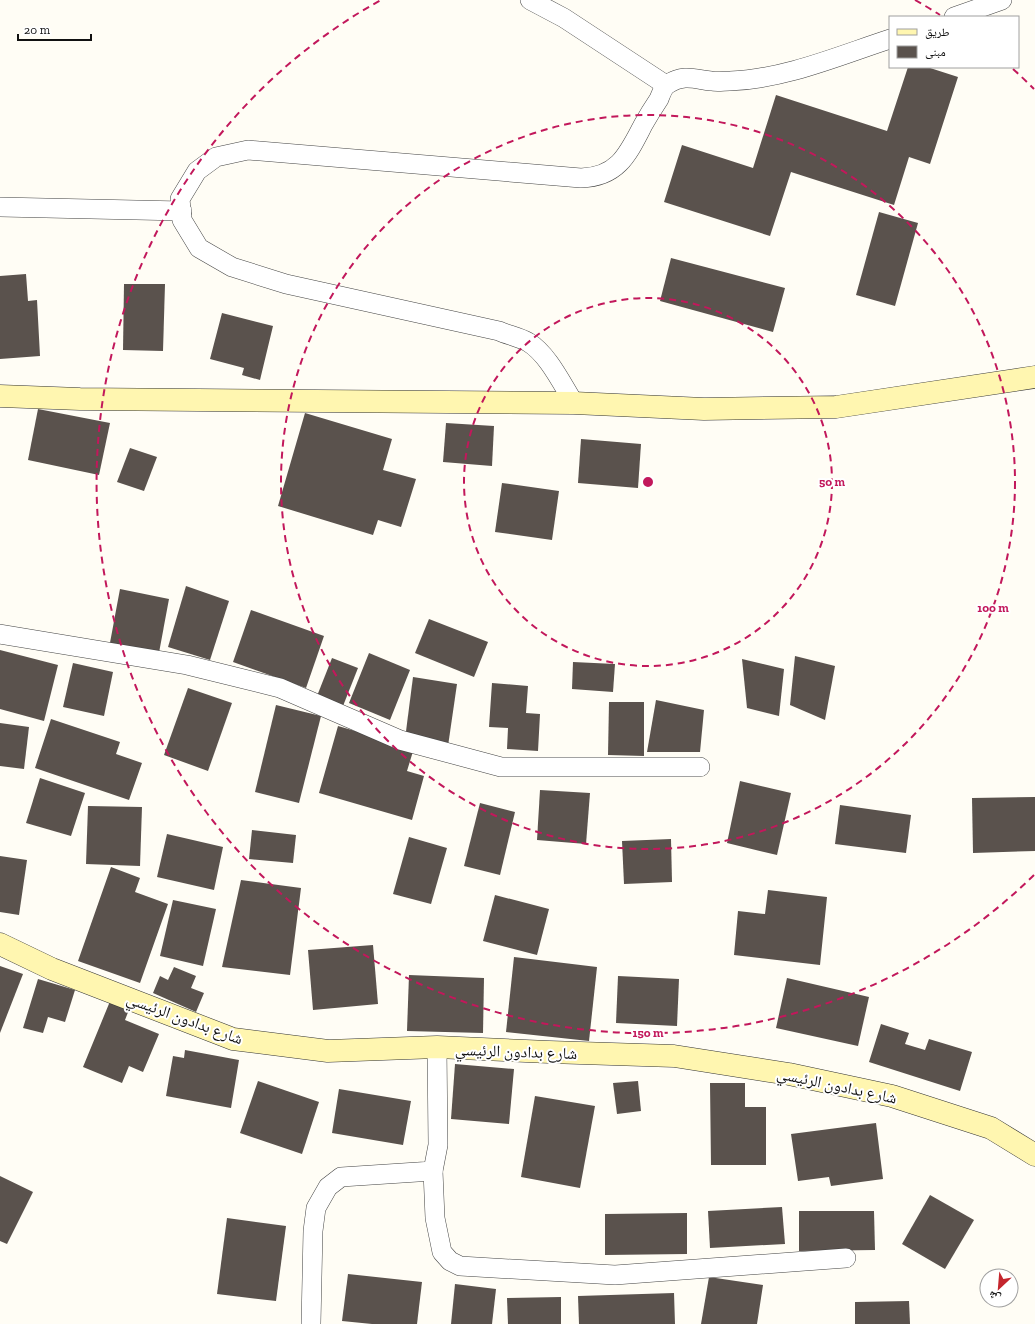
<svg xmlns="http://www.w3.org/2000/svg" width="1035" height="1324" font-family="'Zilla Slab','Noto Naskh Arabic',serif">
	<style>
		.building { fill: #5a524d }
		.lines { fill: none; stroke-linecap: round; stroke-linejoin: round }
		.minor-casing { stroke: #444; stroke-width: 20 }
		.secondary-casing { stroke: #333; stroke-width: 23 }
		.minor { stroke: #fff; stroke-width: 19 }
		.secondary { stroke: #fff6b0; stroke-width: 22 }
		.ring { fill: none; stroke: #c2185b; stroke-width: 2; stroke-dasharray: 7 5 }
		.labels { text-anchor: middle; stroke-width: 4; stroke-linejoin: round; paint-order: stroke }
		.street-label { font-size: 16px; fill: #111; stroke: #fff }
		.centre { fill: #c2185b; stroke: #fff; stroke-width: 2 }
		.ring-label { font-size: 12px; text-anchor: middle; font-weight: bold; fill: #c2185b; stroke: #fff; stroke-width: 4; stroke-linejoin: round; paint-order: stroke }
	</style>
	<rect width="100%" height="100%" fill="#fffdf5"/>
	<g class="building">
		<path d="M 908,67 L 927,67 L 958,77 L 930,164 L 909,157 L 894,205 L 791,172 L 770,236 L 664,202 L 682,145 L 753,168 L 776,95 L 887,131 Z"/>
		<path d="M 879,212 L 918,223 L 895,306 L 856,295 Z"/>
		<path d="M 671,258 L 785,288 L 773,332 L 660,301 Z"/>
		<path d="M 26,274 L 28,301 L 37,300 L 40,356 L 0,359 L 0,276 Z"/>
		<path d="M 124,284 L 165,284 L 163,351 L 123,350 Z"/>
		<path d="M 222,313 L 273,326 L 260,380 L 242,375 L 244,368 L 210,359 Z"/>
		<path d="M 38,409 L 110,423 L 99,475 L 28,460 Z"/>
		<path d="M 305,413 L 392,439 L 383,470 L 416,479 L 401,527 L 378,520 L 373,535 L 278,506 Z"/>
		<path d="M 446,423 L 494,426 L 492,466 L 443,462 Z"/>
		<path d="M 581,439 L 641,444 L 638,488 L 578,483 Z"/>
		<path d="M 130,448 L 157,457 L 144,491 L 117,482 Z"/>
		<path d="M 502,483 L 559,491 L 552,540 L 495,532 Z"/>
		<path d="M 186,586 L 229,601 L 210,660 L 168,647 Z"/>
		<path d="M 120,589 L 169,599 L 158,658 L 109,648 Z"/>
		<path d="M 251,610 L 324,636 L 306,688 L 233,662 Z"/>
		<path d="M 429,619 L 488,642 L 474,677 L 415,653 Z"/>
		<path d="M 0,650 L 58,665 L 44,721 L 0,709 Z"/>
		<path d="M 369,653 L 410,670 L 390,720 L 349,703 Z"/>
		<path d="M 795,656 L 835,666 L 825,720 L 790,705 Z"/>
		<path d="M 332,658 L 358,668 L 343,706 L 317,696 Z"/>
		<path d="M 742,659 L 784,669 L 779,716 L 747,708 Z"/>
		<path d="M 573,662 L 615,664 L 613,692 L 572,689 Z"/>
		<path d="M 73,663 L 113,672 L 104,716 L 63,707 Z"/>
		<path d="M 413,677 L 457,684 L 448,746 L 405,739 Z"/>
		<path d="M 492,683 L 528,686 L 526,713 L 540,714 L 538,751 L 507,749 L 508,728 L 489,727 Z"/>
		<path d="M 188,688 L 232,703 L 208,771 L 164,755 Z"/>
		<path d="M 656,700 L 704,710 L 700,752 L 647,752 Z"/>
		<path d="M 609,702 L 644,702 L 644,756 L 608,755 Z"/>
		<path d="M 276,705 L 321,716 L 299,803 L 255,792 Z"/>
		<path d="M 51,719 L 120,742 L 116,754 L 142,763 L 129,800 L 35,768 Z"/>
		<path d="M 0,723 L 29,727 L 24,769 L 0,766 Z"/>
		<path d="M 338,726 L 414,748 L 407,771 L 424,776 L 412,820 L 319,793 Z"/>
		<path d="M 40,778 L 85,793 L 71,836 L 26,823 Z"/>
		<path d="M 740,781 L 791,793 L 777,855 L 727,843 Z"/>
		<path d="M 540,790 L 590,793 L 586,844 L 537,840 Z"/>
		<path d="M 1035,797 L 1035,851 L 973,853 L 972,798 Z"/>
		<path d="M 480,803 L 515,812 L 500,875 L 464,866 Z"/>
		<path d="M 840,805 L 911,815 L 906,853 L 835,844 Z"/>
		<path d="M 88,806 L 142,807 L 140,866 L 86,864 Z"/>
		<path d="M 252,830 L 296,835 L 293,863 L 249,859 Z"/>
		<path d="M 167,834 L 223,847 L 214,890 L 157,877 Z"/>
		<path d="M 409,837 L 447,848 L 431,904 L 393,894 Z"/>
		<path d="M 671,839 L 672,882 L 624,884 L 622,841 Z"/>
		<path d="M 0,856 L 27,860 L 19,915 L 0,912 Z"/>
		<path d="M 111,867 L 140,878 L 135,892 L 168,904 L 140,983 L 78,961 Z"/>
		<path d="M 241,880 L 301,888 L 290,975 L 222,967 Z"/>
		<path d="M 768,890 L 827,897 L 820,965 L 734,955 L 738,911 L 765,914 Z"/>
		<path d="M 495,895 L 549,909 L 537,955 L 483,941 Z"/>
		<path d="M 173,900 L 216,909 L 203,966 L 160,956 Z"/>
		<path d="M 373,945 L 378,1004 L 313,1010 L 308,950 Z"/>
		<path d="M 514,957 L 597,967 L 589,1041 L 506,1032 Z"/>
		<path d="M 0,966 L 23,974 L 0,1033 Z"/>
		<path d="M 174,967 L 196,976 L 191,988 L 204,993 L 196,1012 L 153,993 L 160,976 L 168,980 Z"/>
		<path d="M 409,975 L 484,978 L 483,1033 L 407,1031 Z"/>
		<path d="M 618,976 L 679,979 L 677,1026 L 616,1023 Z"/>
		<path d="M 787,978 L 869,997 L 858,1046 L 776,1028 Z"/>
		<path d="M 38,979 L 75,990 L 65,1022 L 48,1017 L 43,1033 L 23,1028 Z"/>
		<path d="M 113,994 L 132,1002 L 125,1020 L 159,1034 L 143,1072 L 129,1066 L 122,1083 L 83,1067 Z"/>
		<path d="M 881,1024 L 909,1033 L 905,1044 L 925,1050 L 929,1039 L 972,1052 L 960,1091 L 869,1062 Z"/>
		<path d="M 185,1050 L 239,1060 L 231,1108 L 166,1096 L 173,1056 L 184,1058 Z"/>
		<path d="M 455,1064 L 514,1069 L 509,1124 L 451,1119 Z"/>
		<path d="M 258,1081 L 319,1102 L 302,1154 L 240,1133 Z"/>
		<path d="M 638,1081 L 641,1111 L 617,1114 L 613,1083 Z"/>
		<path d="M 710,1083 L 745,1083 L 745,1107 L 766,1107 L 766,1165 L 711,1165 Z"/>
		<path d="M 339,1089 L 411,1101 L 403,1145 L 332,1133 Z"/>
		<path d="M 535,1096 L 595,1106 L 580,1188 L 521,1177 Z"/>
		<path d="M 876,1123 L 883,1179 L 831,1186 L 829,1177 L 798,1181 L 791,1134 Z"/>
		<path d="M 0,1176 L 33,1192 L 7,1244 L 0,1241 Z"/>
		<path d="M 930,1195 L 974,1220 L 945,1269 L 902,1244 Z"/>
		<path d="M 782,1207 L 785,1244 L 710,1248 L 708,1211 Z"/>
		<path d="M 799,1211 L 874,1211 L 875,1250 L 799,1251 Z"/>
		<path d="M 687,1213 L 687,1254 L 605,1255 L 605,1214 Z"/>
		<path d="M 227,1218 L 286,1226 L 276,1301 L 217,1294 Z"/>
		<path d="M 348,1274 L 422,1282 L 417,1324 L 372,1324 L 342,1321 Z"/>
		<path d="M 709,1277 L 763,1285 L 757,1324 L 701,1324 Z"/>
		<path d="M 455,1284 L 496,1289 L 492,1324 L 451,1324 Z"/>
		<path d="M 674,1293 L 675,1324 L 579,1324 L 578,1296 Z"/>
		<path d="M 561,1297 L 561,1324 L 508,1324 L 507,1298 Z"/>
		<path d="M 909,1301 L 910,1324 L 855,1324 L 855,1302 Z"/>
	</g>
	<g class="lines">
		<g class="minor-casing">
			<g id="minor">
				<path d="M 530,0 L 564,18 L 666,85"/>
				<path d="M 954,17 L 1002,0"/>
				<path d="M 0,207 L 182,211"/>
				<path d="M 574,403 C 562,384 548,354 528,342 C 519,337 508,335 499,331 L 286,284 L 232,267 L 199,248 L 182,220 L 180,199 L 197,171 L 216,157 L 248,150 L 581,178 C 618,177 628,154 643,125 C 648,116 653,108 659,99 C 661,94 663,87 668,84 C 684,74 694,79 711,81 C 717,82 724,81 730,81 C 785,79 838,56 890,39"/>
				<path d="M 0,634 L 187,665 L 280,688 L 400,740 L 501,767 L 700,767"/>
				<path d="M 433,1171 L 435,1218 L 442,1252 L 450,1261 L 460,1266 L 615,1275 L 846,1258"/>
				<path d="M 311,1324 L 313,1231 L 316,1208 L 328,1187 L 341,1177 L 433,1171 L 438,1145 L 437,1047"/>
			</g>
		</g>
		<g class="secondary-casing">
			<g id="secondary">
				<path d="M 0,396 L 80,399 L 574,403 L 704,409 L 836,407 L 1035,377"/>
				<path d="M 0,944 L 52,969 L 233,1039 L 328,1051 L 437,1047 L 549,1052 L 674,1056 L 789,1074 L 892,1096 L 991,1128 L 1035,1155"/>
			</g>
		</g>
		<use href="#minor" class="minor"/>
		<use href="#secondary" class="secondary"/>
	</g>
	<g class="ring">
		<circle cx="648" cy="482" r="184"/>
		<circle cx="648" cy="482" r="367"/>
		<path d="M1034 875A551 551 0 1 1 381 0M915 0A551 551 0 0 1 940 15M1013 69A551 551 0 0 1 1034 89"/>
	</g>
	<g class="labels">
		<g class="street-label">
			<text transform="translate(185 1018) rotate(20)" y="6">شارع بدادون الرئيسي</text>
			<text transform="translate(516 1051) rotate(2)" y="6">شارع بدادون الرئيسي</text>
			<text transform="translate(837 1085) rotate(12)" y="6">شارع بدادون الرئيسي</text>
		</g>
	</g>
	<circle cx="648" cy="482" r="6" class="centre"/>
	<g class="ring-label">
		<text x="832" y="486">50 m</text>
		<text x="993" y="612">100 m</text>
		<text x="648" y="1037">150 m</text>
	</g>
	<rect x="889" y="16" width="130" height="52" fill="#ffffff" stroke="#a0a0a0"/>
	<rect x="897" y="29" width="20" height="6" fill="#fff6b0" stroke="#a0a0a0"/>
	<text x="925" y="36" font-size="12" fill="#111111">طريق</text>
	<rect x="897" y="46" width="20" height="12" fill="#5a524d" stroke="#a0a0a0"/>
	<text x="925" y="56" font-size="12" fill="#111111">مبنى</text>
	<g transform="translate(999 1288) rotate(206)"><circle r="19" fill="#ffffff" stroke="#a0a0a0"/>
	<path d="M0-3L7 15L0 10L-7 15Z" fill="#c4262e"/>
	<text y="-6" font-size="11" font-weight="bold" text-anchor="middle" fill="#111111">ش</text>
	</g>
	<path d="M18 34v6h73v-6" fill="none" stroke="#111111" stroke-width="2"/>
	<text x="24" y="34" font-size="12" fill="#111111" stroke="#ffffff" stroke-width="3" paint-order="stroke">20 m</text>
</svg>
